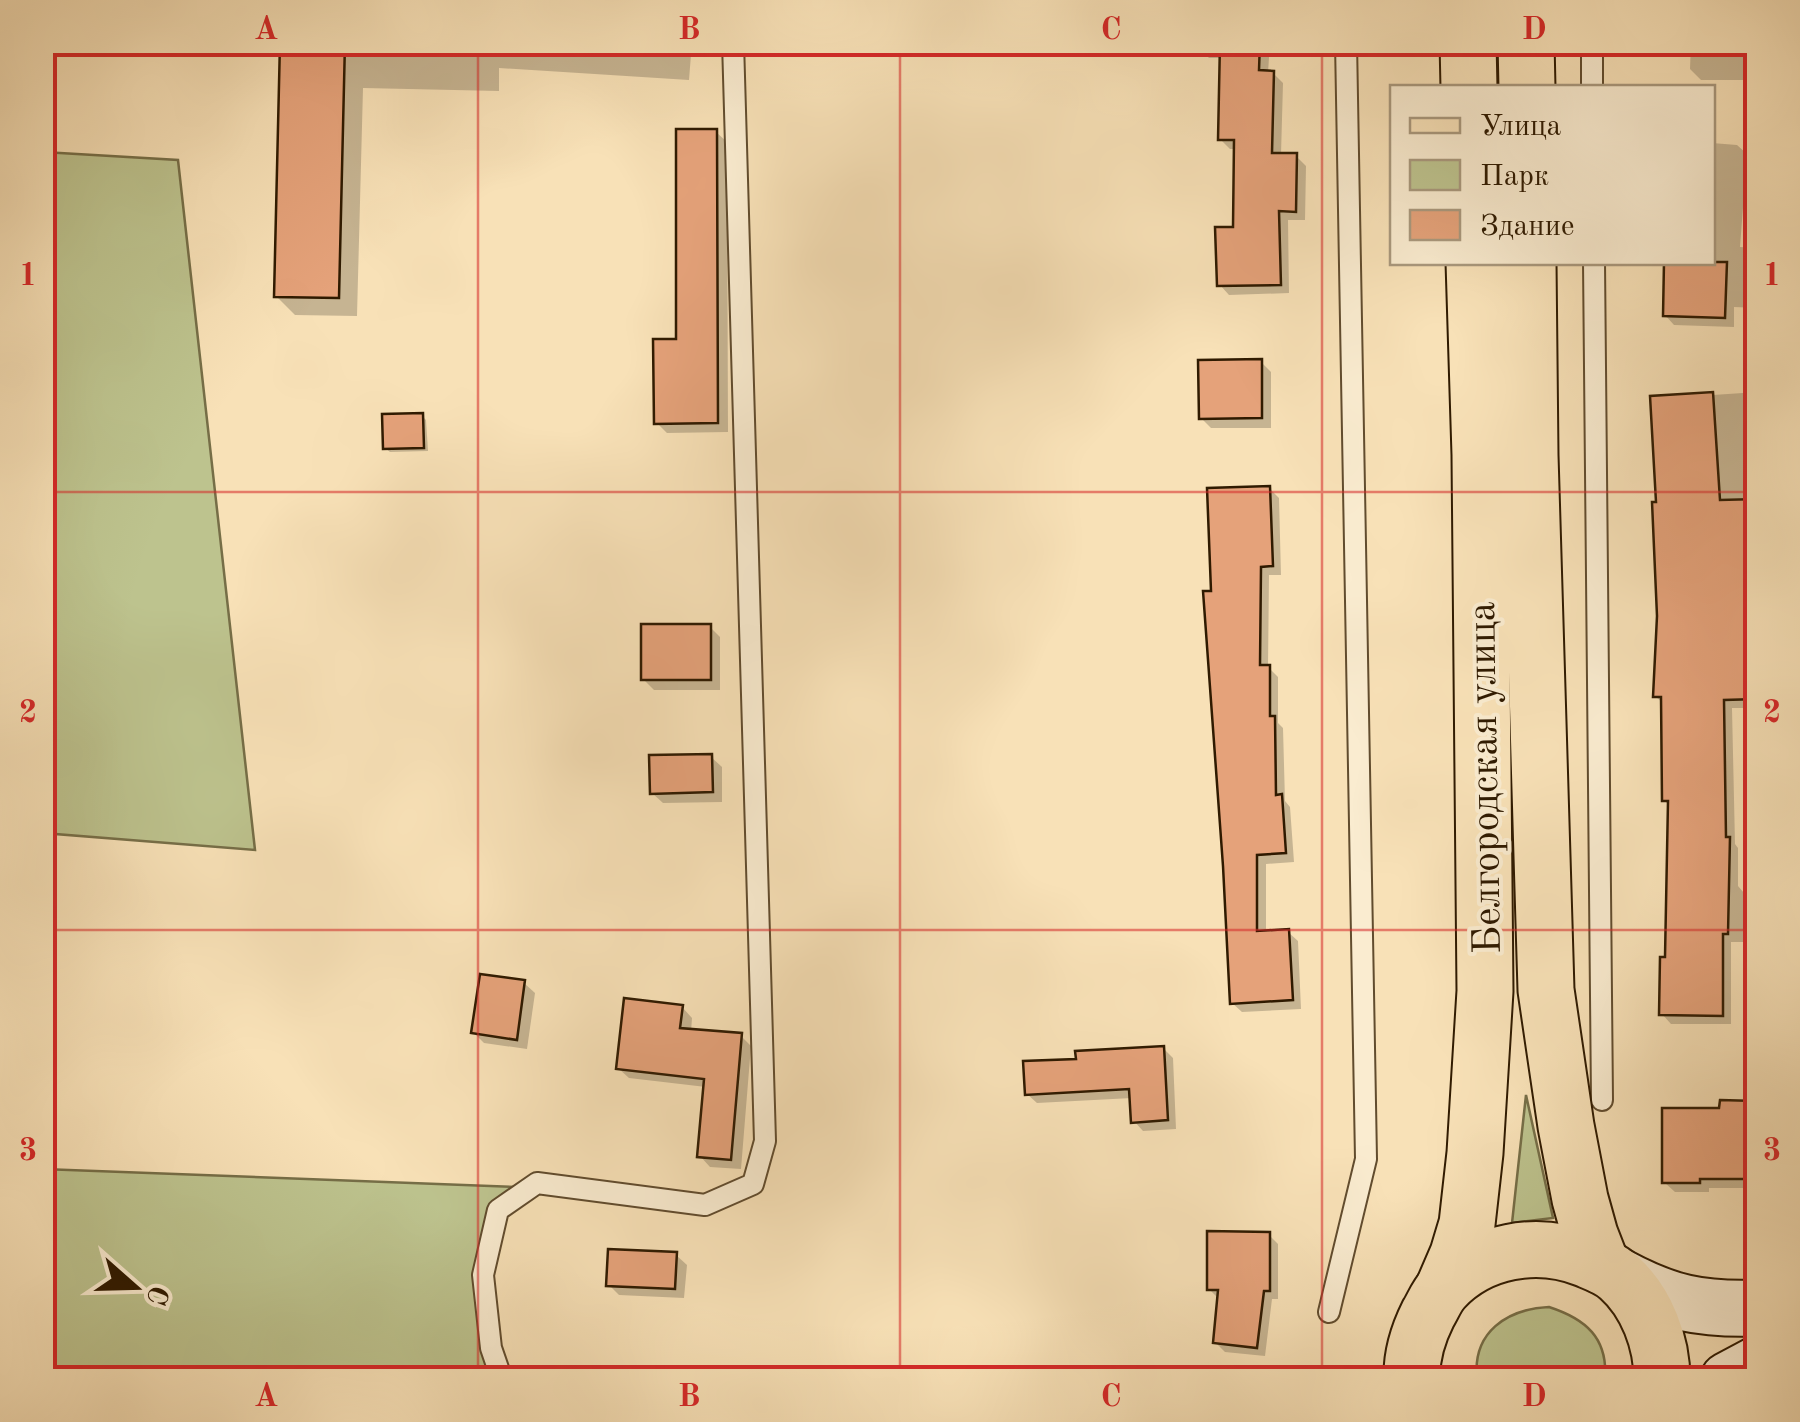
<svg xmlns="http://www.w3.org/2000/svg" width="1800" height="1422" font-family="'Old Standard TT',serif">
	<style>
		.green { fill: #bdc38e; stroke: #766e47; stroke-width: 2.5 }
		.shadow { fill: #0003 }
		.building { fill: #e5a27a; stroke: #2f1a00; stroke-width: 2.5 }
		.lines { fill: none; stroke-linecap: round; stroke-linejoin: round }
		.lane-casing { stroke: #614c2e; stroke-width: 24 }
		.secondary-casing { stroke: #2f1a00; stroke-width: 59 }
		.primary-casing { stroke: #2f1a00; stroke-width: 59 }
		.lane { stroke: #faecd0; stroke-width: 20 }
		.secondary { stroke: #faecd0; stroke-width: 55 }
		.primary { stroke: #f8e1b7; stroke-width: 55 }
		.grid { fill: none; stroke: #d62828; stroke-width: 2.5; stroke-opacity: 0.55 }
		.labels { text-anchor: middle; stroke-width: 8; stroke-linejoin: round; paint-order: stroke }
		.street-label { font-size: 40px; fill: #2f1a00; stroke: #faecd0 }
		.neatline { fill: none; stroke: #d62828; stroke-width: 4 }
		.grid-label { font-size: 32px; text-anchor: middle; font-weight: bold; fill: #d62828 }
	</style>
	<rect width="100%" height="100%" fill="#f8e1b7"/>
	<filter id="stains"><feTurbulence type="fractalNoise" baseFrequency=".002" numOctaves="4"/><feColorMatrix values="0 0 0 0 .2 0 0 0 0 .09 0 0 0 0 .02 0 0 0 .5 -.17"/></filter>
	<radialGradient id="worn" r=".72"><stop offset=".6" stop-color="#630" stop-opacity="0"/><stop offset="1" stop-color="#630" stop-opacity=".3"/></radialGradient>
	<g class="green">
		<path d="M 43,152 L 178,160 L 255,850 L 43,833 Z"/>
		<path d="M 1526,1095 L 1553,1218 L 1512,1223 Z"/>
		<path d="M 42,1169 L 517,1187 L 493,1207 L 492,1379 L 43,1379 Z"/>
		<path d="M 1549,1307 C 1586,1319 1608,1338 1605,1379 L 1477,1379 C 1472,1332 1507,1309 1549,1307 Z"/>
	</g>
	<g class="shadow">
		<path d="M 282,42 L 692,42 L 689,80 L 499,68 L 499,91 L 363,88 L 357,316 L 295,315 L 276,296 Z"/>
		<path d="M 1199,42 L 1270,42 L 1268,73 L 1273,73 L 1283,83 L 1281,155 L 1296,156 L 1306,166 L 1305,220 L 1288,220 L 1289,293 L 1229,295 L 1220,285 L 1235,230 L 1236,149 L 1230,149 L 1220,139 L 1222,58 L 1209,58 L 1199,48 Z"/>
		<path d="M 1691,42 L 1747,42 L 1747,80 L 1701,80 L 1690,69 Z"/>
		<path d="M 716,132 L 727,142 L 728,432 L 667,433 L 657,423 L 679,341 Z"/>
		<path d="M 1712,143 L 1737,145 L 1747,154 L 1740,247 L 1758,248 L 1758,308 L 1734,307 L 1734,327 L 1674,325 L 1665,315 L 1712,262 Z"/>
		<path d="M 1261,362 L 1271,372 L 1271,428 L 1211,428 L 1201,418 Z"/>
		<path d="M 1758,392 L 1758,708 L 1732,708 L 1735,844 L 1738,848 L 1738,886 L 1744,893 L 1745,942 L 1731,942 L 1731,1024 L 1671,1024 L 1662,1014 L 1667,959 L 1670,806 L 1664,800 L 1664,704 L 1655,696 L 1659,616 L 1658,504 L 1652,399 Z"/>
		<path d="M 422,416 L 426,420 L 428,451 L 390,452 L 385,448 Z"/>
		<path d="M 1269,488 L 1279,498 L 1281,575 L 1269,575 L 1268,667 L 1278,677 L 1278,723 L 1283,728 L 1285,801 L 1290,807 L 1294,862 L 1266,864 L 1266,933 L 1288,932 L 1298,941 L 1301,1009 L 1242,1012 L 1232,1003 L 1213,593 Z"/>
		<path d="M 710,627 L 720,637 L 720,690 L 654,690 L 643,679 Z"/>
		<path d="M 711,757 L 722,767 L 722,802 L 663,803 L 652,793 Z"/>
		<path d="M 524,983 L 535,993 L 527,1049 L 484,1043 L 474,1033 Z"/>
		<path d="M 682,1007 L 692,1018 L 691,1032 L 741,1036 L 751,1046 L 741,1169 L 710,1167 L 700,1156 L 706,1087 L 629,1078 L 618,1068 Z"/>
		<path d="M 1163,1048 L 1173,1058 L 1176,1129 L 1143,1131 L 1134,1121 L 1132,1098 L 1037,1103 L 1027,1094 L 1079,1061 Z"/>
		<path d="M 1755,1103 L 1758,1106 L 1758,1188 L 1709,1188 L 1709,1192 L 1675,1192 L 1664,1182 L 1722,1110 Z"/>
		<path d="M 1269,1235 L 1278,1244 L 1278,1299 L 1272,1299 L 1265,1356 L 1225,1352 L 1215,1342 L 1220,1300 L 1209,1289 Z"/>
		<path d="M 676,1255 L 687,1265 L 684,1298 L 619,1295 L 609,1285 Z"/>
	</g>
	<g class="building">
		<path d="M 280,42 L 345,42 L 339,298 L 274,297 Z"/>
		<path d="M 1220,42 L 1260,42 L 1259,70 L 1274,71 L 1272,153 L 1297,153 L 1296,212 L 1279,211 L 1281,285 L 1217,286 L 1215,227 L 1233,227 L 1234,140 L 1218,140 Z"/>
		<path d="M 676,129 L 717,129 L 718,423 L 654,424 L 653,339 L 676,339 Z"/>
		<path d="M 1664,262 L 1727,262 L 1725,318 L 1663,316 Z"/>
		<path d="M 1262,359 L 1262,418 L 1199,419 L 1198,360 Z"/>
		<path d="M 1713,392 L 1720,500 L 1758,499 L 1758,576 L 1754,576 L 1758,699 L 1724,700 L 1726,837 L 1730,837 L 1728,934 L 1723,934 L 1723,1016 L 1659,1015 L 1660,957 L 1665,957 L 1668,801 L 1662,801 L 1661,697 L 1653,697 L 1657,616 L 1652,502 L 1656,502 L 1650,396 Z"/>
		<path d="M 423,413 L 424,448 L 383,449 L 382,414 Z"/>
		<path d="M 1270,486 L 1273,566 L 1261,567 L 1260,665 L 1270,665 L 1270,716 L 1275,716 L 1276,795 L 1282,794 L 1286,853 L 1257,855 L 1257,931 L 1289,929 L 1293,1000 L 1230,1004 L 1223,866 L 1203,591 L 1211,591 L 1207,488 Z"/>
		<rect x="641" y="624" width="70" height="56"/>
		<path d="M 712,754 L 713,792 L 650,794 L 649,755 Z"/>
		<path d="M 480,974 L 525,980 L 517,1040 L 471,1033 Z"/>
		<path d="M 624,998 L 683,1005 L 680,1028 L 742,1033 L 731,1160 L 697,1157 L 704,1079 L 616,1069 Z"/>
		<path d="M 1164,1046 L 1168,1120 L 1131,1123 L 1129,1089 L 1025,1095 L 1023,1061 L 1076,1059 L 1075,1051 Z"/>
		<path d="M 1720,1100 L 1756,1101 L 1755,1179 L 1700,1179 L 1700,1183 L 1662,1183 L 1662,1108 L 1719,1108 Z"/>
		<path d="M 1207,1231 L 1270,1232 L 1270,1291 L 1264,1291 L 1257,1348 L 1213,1343 L 1218,1290 L 1207,1290 Z"/>
		<path d="M 608,1249 L 677,1252 L 675,1289 L 606,1286 Z"/>
	</g>
	<g class="lines">
		<g class="lane-casing">
			<g id="lane">
				<path d="M 1592,42 L 1592,88"/>
				<path d="M 1594,262 L 1602,1100"/>
				<path d="M 1329,1312 L 1366,1159 L 1346,42"/>
				<path d="M 502,1380 L 491,1348 L 483,1275 L 498,1210 L 537,1183 L 705,1205 L 753,1184 L 765,1141 L 733,42"/>
			</g>
		</g>
		<g class="secondary-casing">
			<g id="secondary">
				<path d="M 1618,1276 C 1668,1303 1700,1310 1758,1308"/>
				<path d="M 1728,1380 L 1758,1364"/>
			</g>
		</g>
		<g class="primary-casing">
			<g id="primary">
				<path d="M 1468,42 L 1469,88"/>
				<path d="M 1526,42 L 1527,88"/>
				<path d="M 1528,262 L 1530,455 L 1546,990 L 1566,1126 L 1580,1199 L 1590,1235 L 1602,1266"/>
				<path d="M 1443,1289 L 1458,1254 L 1467,1224 L 1475,1153 L 1485,991 L 1480,455 L 1474,262"/>
				<path d="M 1412,1380 C 1411,1357 1418,1334 1428,1314 C 1433,1306 1437,1295 1444,1288 C 1480,1250 1537,1240 1585,1259 C 1597,1264 1609,1268 1619,1277 C 1647,1302 1662,1342 1662,1380"/>
			</g>
		</g>
		<use href="#lane" class="lane"/>
		<use href="#secondary" class="secondary"/>
		<use href="#primary" class="primary"/>
	</g>
	<path class="grid" d="M 478,42 L 478,1380M 900,42 L 900,1380M 1322,42 L 1322,1380M 42,492 L 1758,492M 42,930 L 1758,930"/>
	<g class="labels">
		<g class="street-label">
			<text transform="translate(1483 778) rotate(-91)" y="14">Белгородская улица</text>
		</g>
	</g>
	<rect width="1800" height="1422" fill="none" stroke="#f8e1b7" stroke-width="110"/>
	<rect x="1390" y="85" width="325" height="180" fill="#faecd0" stroke="#a9987d" stroke-width="2.5"/>
	<rect x="1410" y="118" width="50" height="15" fill="#f8e1b7" stroke="#a9987d" stroke-width="2.5"/>
	<text x="1480" y="135" font-size="30" fill="#2f1a00">Улица</text>
	<rect x="1410" y="160" width="50" height="30" fill="#bdc38e" stroke="#a9987d" stroke-width="2.5"/>
	<text x="1480" y="185" font-size="30" fill="#2f1a00">Парк</text>
	<rect x="1410" y="210" width="50" height="30" fill="#e5a27a" stroke="#a9987d" stroke-width="2.5"/>
	<text x="1480" y="235" font-size="30" fill="#2f1a00">Здание</text>
	<g transform="translate(135 1287) rotate(110)" stroke="#faecd0" stroke-width="8" paint-order="stroke">
	<path d="M0-8L18 38L0 25L-18 38Z" fill="#2f1a00"/>
	<text y="-15" font-size="28" font-weight="bold" text-anchor="middle" fill="#2f1a00">С</text>
	</g>
	<rect x="55" y="55" width="1690" height="1312" class="neatline"/>
	<g class="grid-label">
		<text x="266" y="39">A</text>
		<text x="689" y="39">B</text>
		<text x="1111" y="39">C</text>
		<text x="1534" y="39">D</text>
		<text x="28" y="285">1</text>
		<text x="1772" y="285">1</text>
		<text x="28" y="722">2</text>
		<text x="1772" y="722">2</text>
		<text x="28" y="1160">3</text>
		<text x="1772" y="1160">3</text>
		<text x="266" y="1406">A</text>
		<text x="689" y="1406">B</text>
		<text x="1111" y="1406">C</text>
		<text x="1534" y="1406">D</text>
	</g>
	<rect width="100%" height="100%" filter="url(#stains)"/>
	<rect width="100%" height="100%" fill="url(#worn)"/>
</svg>
